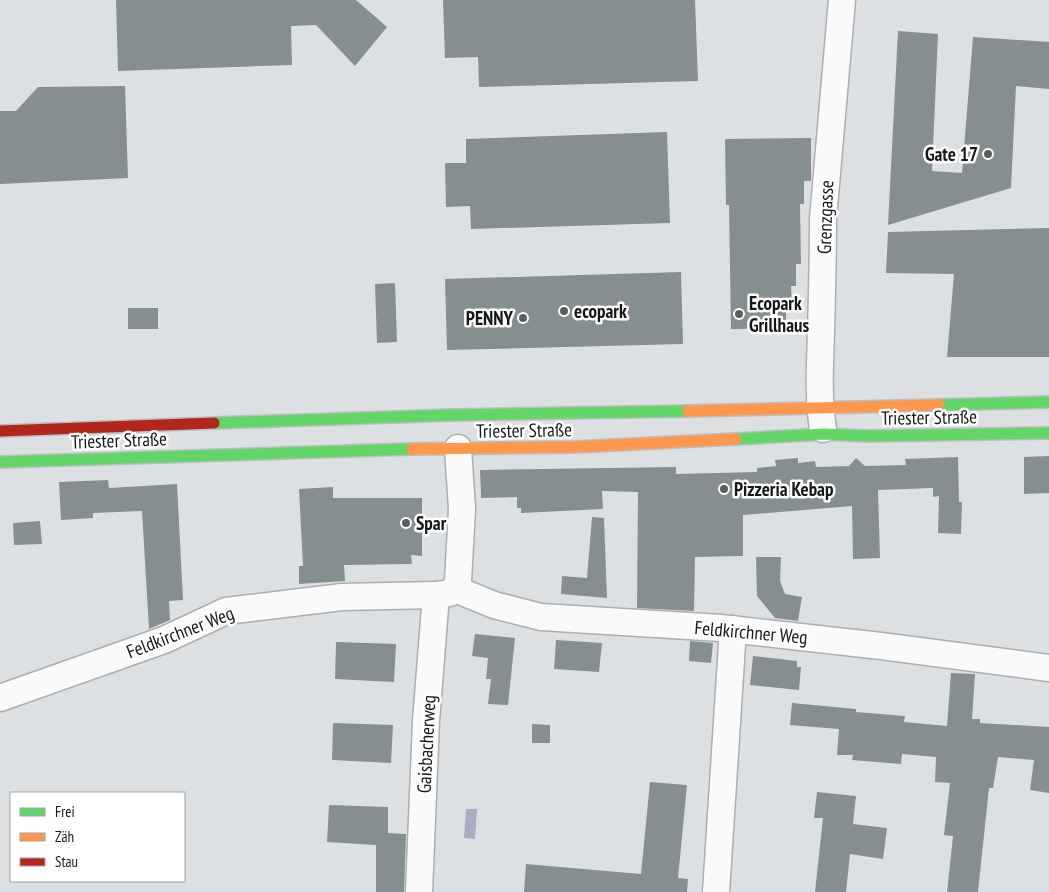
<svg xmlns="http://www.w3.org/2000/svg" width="1049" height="892" font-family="'PT Sans Narrow',sans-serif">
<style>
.water{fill:#a8adc0}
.building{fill:#868f90}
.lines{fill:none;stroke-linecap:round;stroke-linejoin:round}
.street-casing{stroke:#adaeb0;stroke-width:29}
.fast-casing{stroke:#bcbdbe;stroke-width:14}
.slow-casing{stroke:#bcbdbe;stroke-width:14}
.jam-casing{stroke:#bcbdbe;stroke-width:14}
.street{stroke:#fafafb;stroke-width:26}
.fast{stroke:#63d668;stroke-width:11}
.slow{stroke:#ff974d;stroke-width:11}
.jam{stroke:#b3261e;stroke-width:11}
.poi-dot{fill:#5c5d5f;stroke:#fff;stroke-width:2}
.labels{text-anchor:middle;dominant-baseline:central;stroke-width:5;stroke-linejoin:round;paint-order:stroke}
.poi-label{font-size:19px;font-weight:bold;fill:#161718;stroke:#fff;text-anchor:start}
.street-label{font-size:19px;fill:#161718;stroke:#fff}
</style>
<rect width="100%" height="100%" fill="#dde0e2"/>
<path class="water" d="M466 809H477L475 839 464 838Z"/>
<g class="building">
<path d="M116 0H356L387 27 355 66 316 25 291 26 292 65 118 71Z"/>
<path d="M443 0H695L698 81 479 87 478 57 445 58Z"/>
<path d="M898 31 938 34 932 171 962 173 973 37 1049 42V89L1016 86 1011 188 888 225Z"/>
<path d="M125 86 128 178 0 184V111H16L38 87Z"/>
<path d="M667 132 670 223 471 229 470 206 446 207 445 163H466V139Z"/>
<path d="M811 138V181H804V204H800L801 264H796V286H791L792 306H786V328L731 329 729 205H726L725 139Z"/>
<path d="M1049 228V357H947L954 274 886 273 888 232Z"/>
<path d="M681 272 683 344 447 350 445 279Z"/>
<path d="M395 283 397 342 377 343 375 284Z"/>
<rect x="128" y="308" width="30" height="21"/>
<path d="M1049 456V493L1024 494V457Z"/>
<path d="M958 457 959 502H962L961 534 938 533 939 496 933 497V488L878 490 880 558 853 559 852 506 743 515V556L695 557 694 611 637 608 638 492 602 491 603 509 521 513V508H517V497L481 498V494L480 470 676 467V474L757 472V468L776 466 775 460 798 458V463L815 461 816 467 849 466 856 458 865 466 906 465 905 459Z"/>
<path d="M108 480 109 488 177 484 183 600 169 601 170 620 149 629 142 511 93 513V518L61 520 59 482Z"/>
<path d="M333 487V498H422V556L411 555 412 564 344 565 345 581 299 584V566H303L299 489Z"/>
<path d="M592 517 604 518 607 598 561 594 562 576 587 578Z"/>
<path d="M40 521 42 544 14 545 13 523Z"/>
<path d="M756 557H781L780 581 785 594 802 597 798 621 775 618 757 596Z"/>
<path d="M475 634 515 638 508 705 488 704 491 679H486L488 658 472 656Z"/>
<path d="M556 640 602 643 599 672 554 669Z"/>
<path d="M690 641 713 643 711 663 689 661Z"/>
<path d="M336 642 396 644 394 682 335 679Z"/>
<path d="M753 656 797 661V667H801L799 690 750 685Z"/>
<path d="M951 673 975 674 972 719H980V723L1049 727V793L1030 790 1034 760 998 757 993 788H989L978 892H947L953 836 944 835 950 783 935 782 936 757 902 754 901 764 852 760 853 755H837L839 729 790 725 792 703 856 709V712L905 716 904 722 947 726Z"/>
<path d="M333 723 393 725 391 763 332 760Z"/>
<path d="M532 724 550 725V743H532Z"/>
<path d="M650 782 687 785 678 878 688 879 687 892H524L526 864 641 874Z"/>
<path d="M817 792 856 796 853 824 887 828 883 859 850 854 846 892H815L823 818H814Z"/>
<path d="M329 805 388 807V833L406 834 404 892H376V845L327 842Z"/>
</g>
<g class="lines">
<g class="street-casing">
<g id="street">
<path d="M823 429C818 397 820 364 821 332 822 294 823 257 823 219L842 0"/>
<path d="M455 589 458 581 462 509 458 448"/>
<path d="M0 698 164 640 226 611 342 597 436 595 450 593 455 589 494 605 541 617 721 628 881 646 1049 668"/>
<path d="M419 892 426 721 436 595"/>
<path d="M716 892 733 629"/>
</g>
</g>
<g class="fast-casing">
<g id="fast">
<path d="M939 405 1049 402"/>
<path d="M214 423 452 415 688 411"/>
<path d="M736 439 824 434 868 436 1049 433"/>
<path d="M0 462 412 449"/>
</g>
</g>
<g class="slow-casing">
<g id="slow">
<path d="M688 411 939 405"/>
<path d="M412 449 574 447 736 439"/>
</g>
</g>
<g class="jam-casing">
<path id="jam" d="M0 431 214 423"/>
</g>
<use href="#street" class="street"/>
<use href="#fast" class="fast"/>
<use href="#slow" class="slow"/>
<use href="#jam" class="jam"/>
</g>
<g class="poi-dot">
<circle cx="988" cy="154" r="5"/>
<circle cx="564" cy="311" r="5"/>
<circle cx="739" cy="314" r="5"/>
<circle cx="523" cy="318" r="5"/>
<circle cx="724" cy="489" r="5"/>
<circle cx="406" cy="523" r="5"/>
</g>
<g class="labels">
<g class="poi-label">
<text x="978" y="154" text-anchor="end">Gate 17</text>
<text x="749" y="303">Ecopark<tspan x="749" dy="22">Grillhaus</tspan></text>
<text x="574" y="311">ecopark</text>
<text x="513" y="318" text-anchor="end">PENNY</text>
<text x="734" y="489">Pizzeria Kebap</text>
<text x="416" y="523">Spar</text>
</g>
<g class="street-label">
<text transform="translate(825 217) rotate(-88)">Grenzgasse</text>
<text transform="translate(929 417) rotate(-1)">Triester Straße</text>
<text transform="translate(524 430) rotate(-1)">Triester Straße</text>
<text transform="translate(119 440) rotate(-2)">Triester Straße</text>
<text transform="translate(180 632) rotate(-21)">Feldkirchner Weg</text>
<text transform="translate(751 632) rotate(5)">Feldkirchner Weg</text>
<text transform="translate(426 744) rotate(-87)">Gaisbacherweg</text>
</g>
</g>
<rect x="10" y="792" width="175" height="90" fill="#ffffff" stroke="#a2a2a3"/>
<rect x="20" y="808" width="25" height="8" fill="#63d668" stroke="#a2a2a3"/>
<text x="55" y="817" font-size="15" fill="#161718">Frei</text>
<rect x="20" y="833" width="25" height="8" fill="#ff974d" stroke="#a2a2a3"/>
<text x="55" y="842" font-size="15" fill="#161718">Zäh</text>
<rect x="20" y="858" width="25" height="8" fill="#b3261e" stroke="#a2a2a3"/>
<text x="55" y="867" font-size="15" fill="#161718">Stau</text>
</svg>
